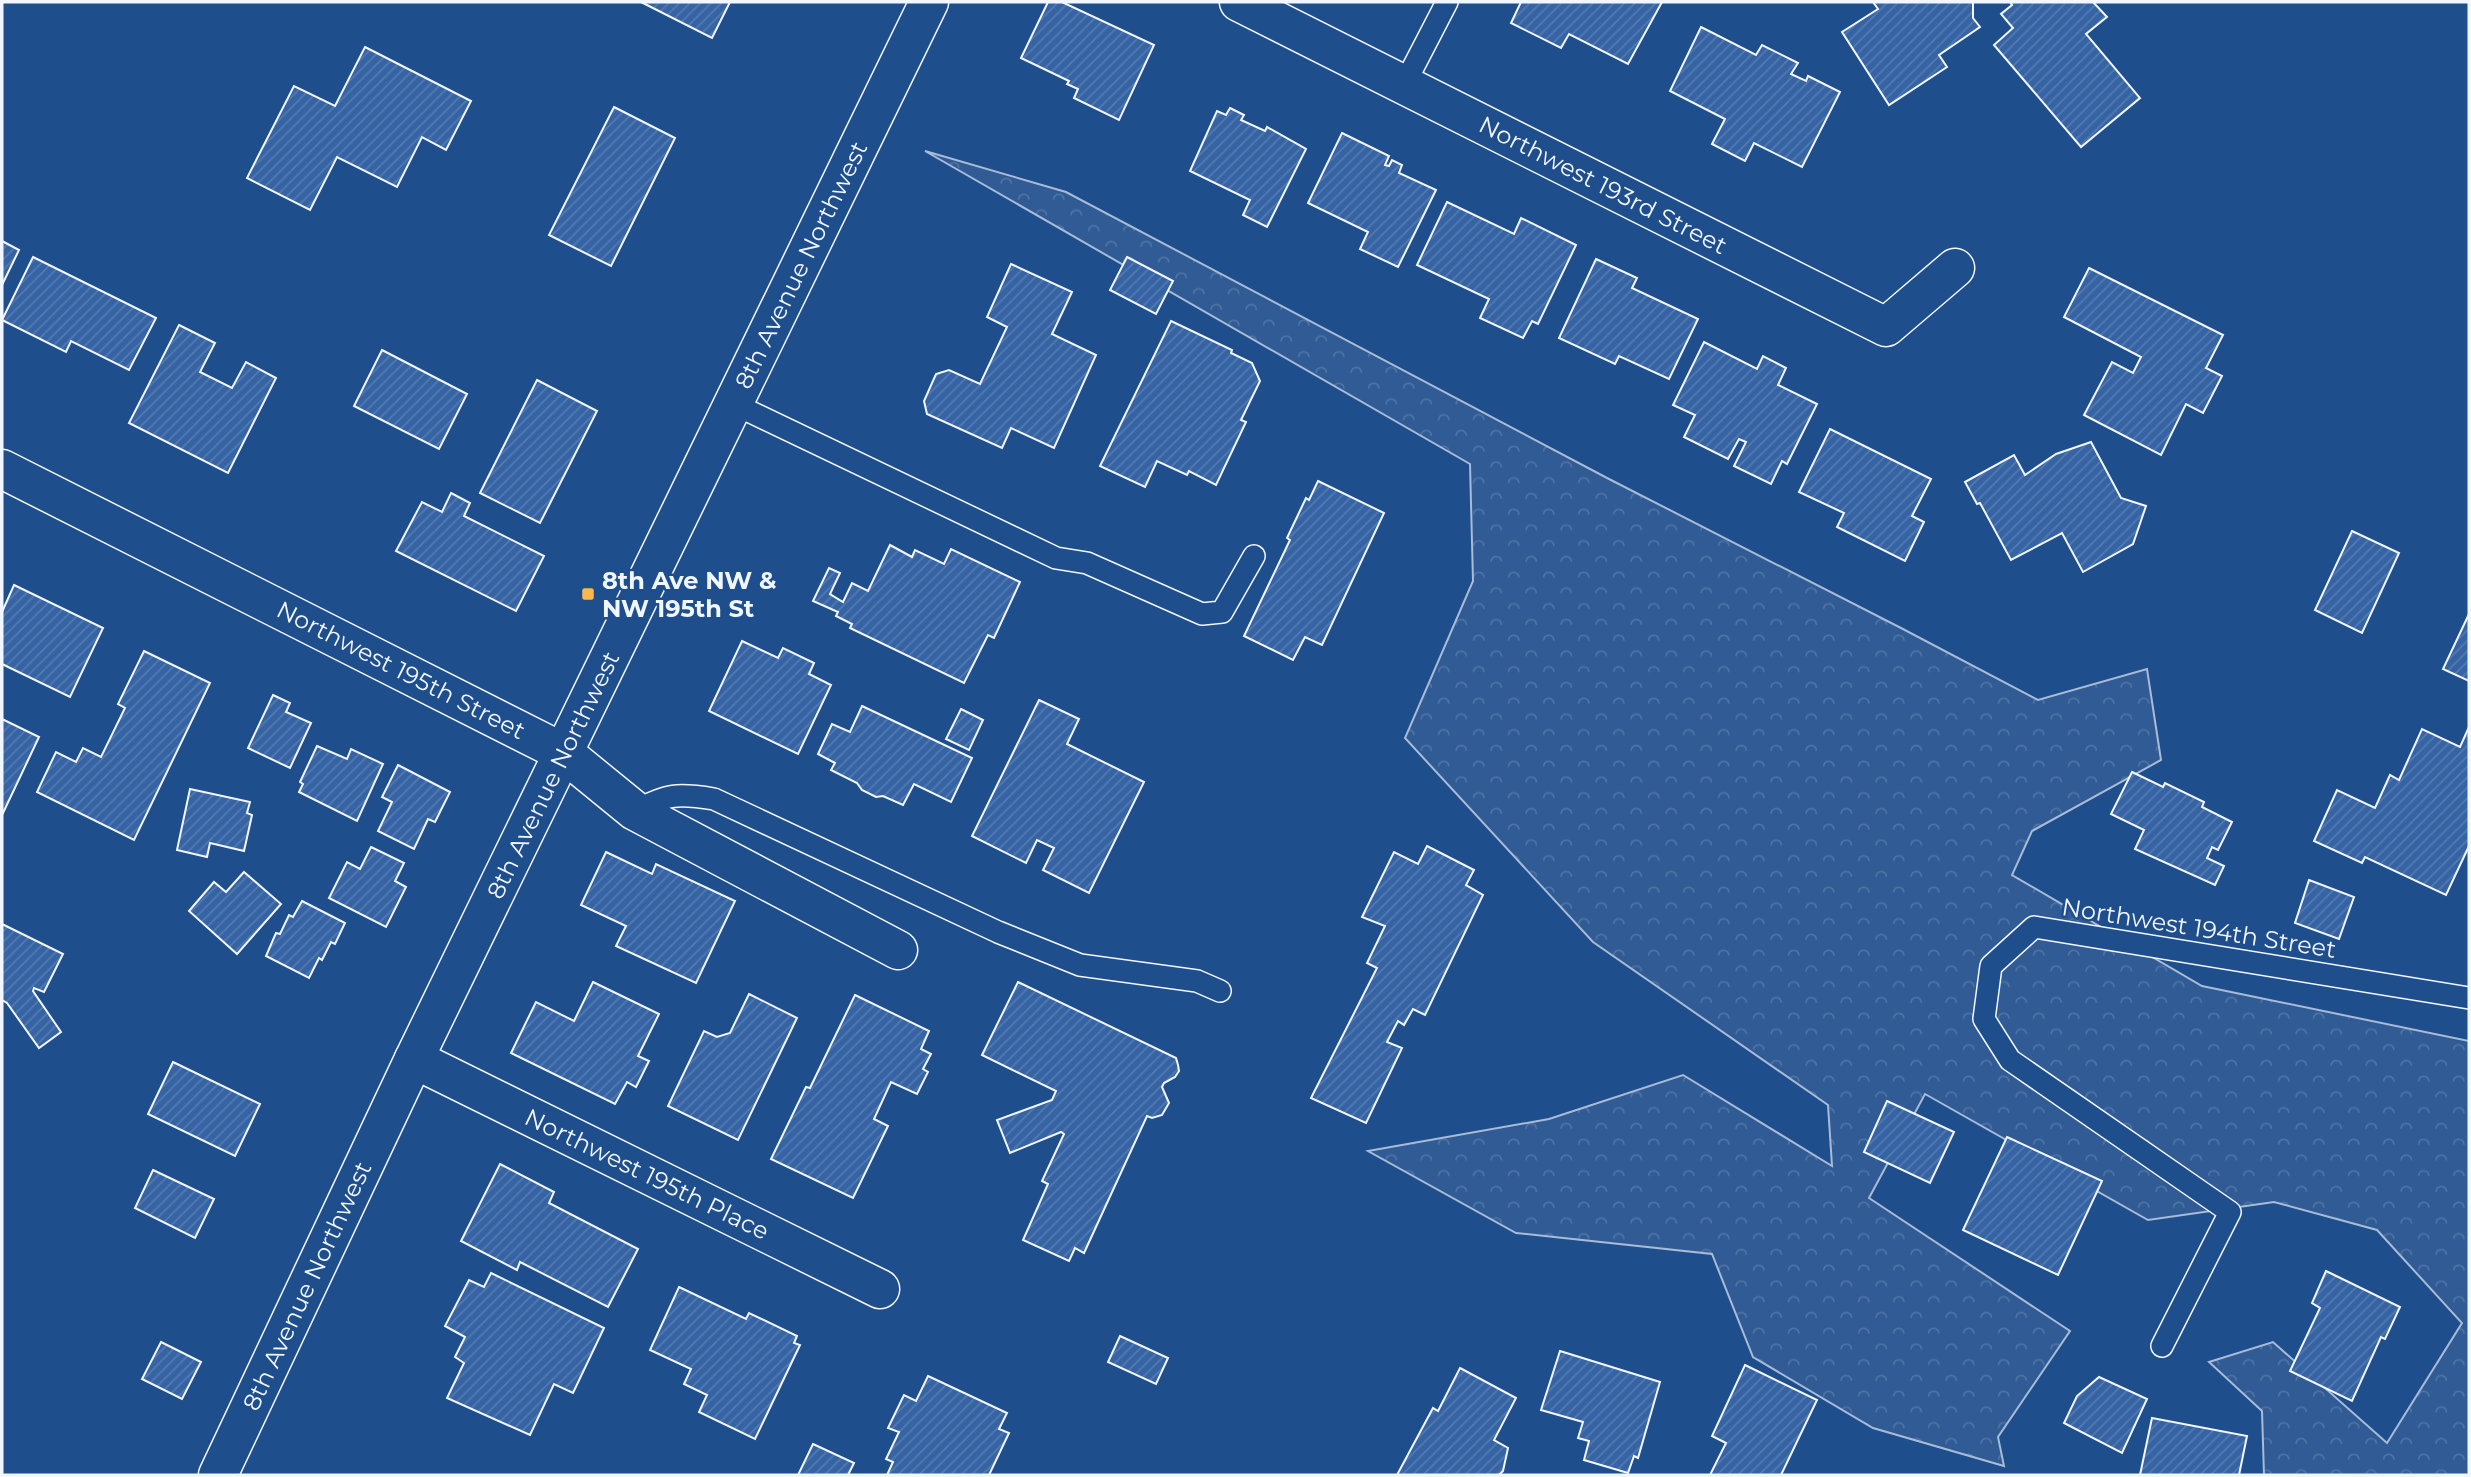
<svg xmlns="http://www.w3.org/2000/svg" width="2471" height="1477" font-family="Montserrat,sans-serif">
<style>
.forest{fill:url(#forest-crowns);stroke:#a8bbd7;stroke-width:2}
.building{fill:url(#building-hatch);stroke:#f2f6ff;stroke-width:2}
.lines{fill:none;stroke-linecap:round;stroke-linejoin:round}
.service-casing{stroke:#f2f6ff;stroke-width:24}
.minor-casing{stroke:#f2f6ff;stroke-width:41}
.tertiary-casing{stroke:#f2f6ff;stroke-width:41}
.secondary-casing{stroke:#f2f6ff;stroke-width:41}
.service{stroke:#1f4e8c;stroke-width:21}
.minor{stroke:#1f4e8c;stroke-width:38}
.tertiary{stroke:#1f4e8c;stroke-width:38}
.secondary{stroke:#1f4e8c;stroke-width:38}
.poi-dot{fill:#ffb74d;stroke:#1f4e8c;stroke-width:2.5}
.labels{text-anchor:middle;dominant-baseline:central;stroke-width:5;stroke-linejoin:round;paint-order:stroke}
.street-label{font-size:24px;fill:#f2f6ff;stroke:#1f4e8c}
.poi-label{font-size:24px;font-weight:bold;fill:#f2f6ff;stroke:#1f4e8c;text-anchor:start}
</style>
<defs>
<pattern id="forest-crowns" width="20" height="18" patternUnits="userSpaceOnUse" patternTransform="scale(1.75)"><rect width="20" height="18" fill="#305b95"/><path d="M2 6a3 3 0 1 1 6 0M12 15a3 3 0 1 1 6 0" fill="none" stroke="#4e73a5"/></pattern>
<pattern id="building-hatch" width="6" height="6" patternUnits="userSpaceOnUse" patternTransform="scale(1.75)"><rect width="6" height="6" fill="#3563a3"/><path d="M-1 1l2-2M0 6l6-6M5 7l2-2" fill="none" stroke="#537ab1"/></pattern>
</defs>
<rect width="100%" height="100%" fill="#1f4e8c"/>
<path class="forest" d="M925 151 1066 192 1609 479 1901 628 2038 700 2147 669 2161 760 2032 831 2012 875 2202 986 2469 1041V1475H2264L2262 1411 2209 1362 2273 1342 2387 1443 2462 1323 2377 1230 2274 1202 2148 1220 1925 1094 1869 1198 2070 1331 1998 1437 2004 1466 1873 1428 1753 1357 1712 1254 1516 1233 1368 1151 1549 1119 1683 1075 1832 1166 1828 1105 1593 942 1405 738 1473 581 1470 464Z"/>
<g class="building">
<path d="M641 2H730L712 38Z"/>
<path d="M1048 2H1062L1154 45 1119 120 1074 98 1078 89 1067 84 1069 81 1021 58Z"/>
<path d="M1521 2H1662L1628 64 1569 34 1561 48 1511 23Z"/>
<path d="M1873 2H1973V18L1980 27 1939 55 1947 67 1889 105 1842 32 1878 9Z"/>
<path d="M2010 2H2093L2107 17 2086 34 2140 98 2081 147 1994 45 2013 28 2001 14 2012 5Z"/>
<path d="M1701 27 1756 55 1762 45 1798 63 1791 74 1806 81 1808 76 1840 92 1802 167 1754 143 1745 161 1712 144 1725 119 1670 91Z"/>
<path d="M365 47 471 101 446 150 422 137 397 187 337 157 310 210 247 178 294 86 335 106Z"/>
<path d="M614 107 675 138 611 266 549 235Z"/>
<path d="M1230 108 1244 115 1241 120 1265 131 1267 127 1306 149 1267 227 1243 215 1250 200 1190 171 1217 111 1226 115Z"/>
<path d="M1342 133 1389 156 1385 165 1389 166 1392 160 1402 165 1399 173 1436 190 1398 267 1360 249 1368 232 1308 203Z"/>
<path d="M1447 202 1514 234 1521 218 1576 245 1538 324 1532 321 1523 338 1480 318 1489 299 1417 265Z"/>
<path d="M2 241 19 250 2 285Z"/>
<path d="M33 257 156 318 129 370 71 341 66 352 2 320Z"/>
<path d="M1127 257 1173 281 1156 314 1110 290Z"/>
<path d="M1596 259 1637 278 1632 288 1698 319 1669 379 1619 356 1615 364 1559 338Z"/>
<path d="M1011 264 1072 292 1052 334 1096 355 1054 448 1011 428 1002 448 927 414 924 401 936 374 949 370 980 384 1007 327 987 317Z"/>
<path d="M2089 268 2223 335 2206 368 2222 376 2203 413 2186 404 2161 455 2084 415 2112 362 2133 373 2141 357 2064 317Z"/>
<path d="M1171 321 1232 350 1231 353 1252 363 1260 381 1241 420 1246 422 1216 485 1189 471 1187 475 1157 461 1145 487 1100 466Z"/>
<path d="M179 325 215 343 200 372 232 388 246 362 276 378 228 473 129 423Z"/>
<path d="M1704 342 1757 369 1763 356 1786 368 1778 385 1817 404 1787 464 1782 461 1771 484 1734 466 1746 442 1739 439 1728 459 1684 437 1695 415 1673 405Z"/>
<path d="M382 350 467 394 439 449 354 406Z"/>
<path d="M537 380 597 411 540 523 480 493Z"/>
<path d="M1830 429 1931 479 1912 516 1924 522 1905 561 1837 527 1844 513 1799 492Z"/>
<path d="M2091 442 2121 498 2146 506 2133 544 2083 572 2062 533 2011 560 1980 503 1977 504 1965 482 2014 455 2025 475 2056 454Z"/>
<path d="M1318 481 1384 513 1322 645 1305 637 1293 660 1244 636 1290 540 1287 538 1306 498 1309 500Z"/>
<path d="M451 493 470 503 464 516 544 556 516 611 396 551 422 502 442 512Z"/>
<path d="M2352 531 2399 553 2362 633 2315 610Z"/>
<path d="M890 545 912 557 915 550 944 564 951 549 1020 582 994 638 988 635 964 683 850 628 852 624 836 616 838 612 813 601 829 568 840 573 830 594 843 602 852 583 868 591Z"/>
<path d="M14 585 103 628 70 697 2 664V612Z"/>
<path d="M2469 614V681L2443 669Z"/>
<path d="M742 641 778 658 783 648 814 663 809 674 831 685 798 754 709 711Z"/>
<path d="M144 651 210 683 134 840 37 792 56 752 76 762 83 748 101 757 125 708 118 704Z"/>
<path d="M273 695 290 703 286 712 311 723 290 768 248 748Z"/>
<path d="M1039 700 1079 719 1067 744 1144 782 1089 893 1043 870 1054 848 1037 840 1026 863 972 836Z"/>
<path d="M862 706 972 758 951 802 914 784 903 805 883 796 876 797 862 790 857 783 831 770 835 763 818 754 832 724 850 732Z"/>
<path d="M961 709 983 720 969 750 946 739Z"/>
<path d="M2 719 39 737 3 813 2 812Z"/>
<path d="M2469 727V846L2446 895 2365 857 2362 863 2314 841 2337 790 2375 808 2390 775 2399 780 2422 729 2460 747Z"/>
<path d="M317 746 347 759 351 749 383 764 357 821 299 792 303 784 300 782Z"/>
<path d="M398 765 450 792 435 822 428 819 414 849 378 831 392 802 382 797Z"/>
<path d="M2132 772 2163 787 2165 783 2204 802 2202 807 2232 822 2218 850 2212 847 2207 858 2224 866 2215 885 2135 849 2144 830 2111 814Z"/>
<path d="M190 789 250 802 247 813 252 815 244 851 210 843 207 857 177 850Z"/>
<path d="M1427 846 1474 870 1466 885 1483 895 1425 1015 1413 1009 1404 1025 1398 1021 1387 1042 1402 1048 1366 1123 1311 1098 1377 968 1367 963 1385 926 1362 917 1394 852 1418 864Z"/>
<path d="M371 847 404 863 395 881 406 887 386 927 329 898 347 862 360 869Z"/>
<path d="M606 852 652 874 656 864 735 901 696 983 616 946 626 926 581 905Z"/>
<path d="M244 872 281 904 237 954 189 911 214 882 226 892Z"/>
<path d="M2309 880 2354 897 2339 939 2295 923Z"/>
<path d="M302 901 345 923 335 944 331 942 322 960 319 958 309 978 266 956 276 933 280 934 289 915 293 917Z"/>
<path d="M2 924 63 954 44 992 34 988 33 991 61 1032 39 1048 7 1003 2 1000Z"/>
<path d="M593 982 659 1014 638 1056 649 1061 636 1087 627 1082 615 1104 511 1053 536 1002 574 1021Z"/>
<path d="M1018 982 1176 1058 1178 1065 1179 1071 1175 1077 1164 1083 1162 1087 1169 1103 1162 1115 1152 1118 1147 1116 1084 1253 1075 1248 1069 1261 1023 1240 1048 1184 1042 1181 1064 1134 1061 1132 1010 1153 997 1120 1052 1100 1056 1091 982 1055Z"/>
<path d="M749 994 797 1018 738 1140 668 1106 704 1031 717 1037 730 1033Z"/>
<path d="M855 995 929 1031 921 1049 931 1054 923 1069 928 1072 917 1094 891 1082 874 1119 888 1126 853 1198 771 1159 806 1087 810 1088Z"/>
<path d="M173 1062 260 1104 235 1156 148 1114Z"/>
<path d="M1887 1101 1954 1132 1930 1183 1864 1152Z"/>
<path d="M2007 1137 2102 1181 2058 1275 1963 1230Z"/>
<path d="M500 1164 554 1192 549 1203 638 1249 608 1307 520 1262 517 1270 461 1241Z"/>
<path d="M153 1170 214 1199 195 1238 135 1208Z"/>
<path d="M2326 1271 2400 1307 2385 1339 2381 1337 2352 1401 2290 1371 2320 1308 2312 1303Z"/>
<path d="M491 1273 604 1328 573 1393 554 1384 530 1435 447 1398 464 1363 455 1357 465 1337 445 1326 469 1280 484 1287Z"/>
<path d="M679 1287 746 1319 749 1313 797 1336 794 1343 800 1345 755 1439 699 1412 707 1395 684 1384 691 1369 650 1350Z"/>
<path d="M1120 1336 1168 1358 1156 1384 1108 1362Z"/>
<path d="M161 1342 201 1362 182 1399 142 1379Z"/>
<path d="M1560 1351 1660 1382 1638 1458 1634 1456 1628 1473 1584 1460 1589 1441 1578 1438 1583 1422 1541 1410Z"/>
<path d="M1745 1365 1817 1400 1781 1475H1710L1726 1443 1712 1436Z"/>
<path d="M1460 1368 1516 1398 1494 1440 1508 1448 1503 1471 1499 1475H1397L1433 1408 1438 1411Z"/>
<path d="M928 1376 1007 1413 999 1429 1009 1433 989 1475H887L893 1462 886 1459 899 1432 888 1428 904 1395 916 1401Z"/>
<path d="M2099 1377 2147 1399 2122 1453 2064 1423 2077 1396Z"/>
<path d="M2152 1418 2247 1436 2239 1475H2140Z"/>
<path d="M813 1444 854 1463 848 1475H798Z"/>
</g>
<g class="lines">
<g class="service-casing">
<g id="service">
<path d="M1404 85 1447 2"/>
<path d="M734 404 1056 558 1087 563 1202 614 1222 612 1254 556"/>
<path d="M635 811C668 794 677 793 714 799L998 932 1080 965 1197 981 1220 991"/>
<path d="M2162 1346 2230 1212 2010 1060 1984 1019 1991 966 2034 927 2469 998"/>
</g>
</g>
<g class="minor-casing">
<g id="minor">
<path d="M1239 2 1886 327 1955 268"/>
<path d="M564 753 635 811 898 950"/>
<path d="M414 1059 880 1289"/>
</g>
</g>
<g class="tertiary-casing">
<path id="tertiary" d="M2 469 564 753"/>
</g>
<g class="secondary-casing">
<path id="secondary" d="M218 1475 414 1059 929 2"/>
</g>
<use href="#service" class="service"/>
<use href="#minor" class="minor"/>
<use href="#tertiary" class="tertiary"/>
<use href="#secondary" class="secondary"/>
</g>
<rect class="poi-dot" x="581" y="587" width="14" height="14" rx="3.5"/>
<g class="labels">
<g class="street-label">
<text transform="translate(1603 185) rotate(27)">Northwest 193rd Street</text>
<text transform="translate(801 265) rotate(-64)">8th Avenue Northwest</text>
<text transform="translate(401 670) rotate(27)">Northwest 195th Street</text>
<text transform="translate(553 775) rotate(-64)">8th Avenue Northwest</text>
<text transform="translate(2199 928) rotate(9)">Northwest 194th Street</text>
<text transform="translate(647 1174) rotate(26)">Northwest 195th Place</text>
<text transform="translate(307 1286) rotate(-65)">8th Avenue Northwest</text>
</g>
<g class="poi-label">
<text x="602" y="580">8th Ave NW &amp;<tspan x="602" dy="28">NW 195th St</tspan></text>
</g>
</g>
<rect width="2471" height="1477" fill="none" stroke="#f2f6ff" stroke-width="7"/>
</svg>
